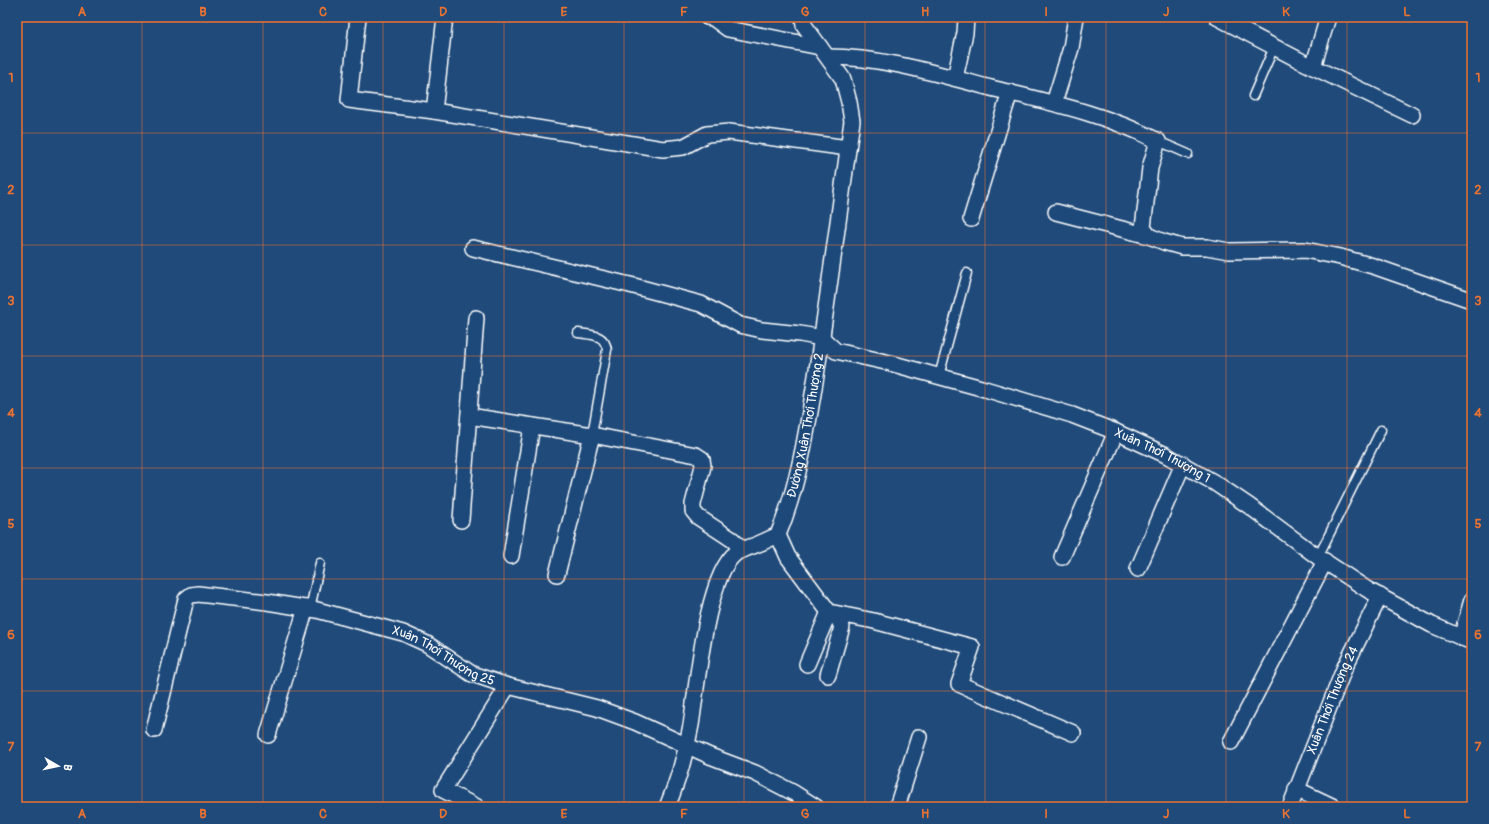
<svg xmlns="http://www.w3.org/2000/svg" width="1489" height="824" font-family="Pangolin,sans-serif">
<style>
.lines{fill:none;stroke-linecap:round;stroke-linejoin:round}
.lane-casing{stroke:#fff;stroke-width:11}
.street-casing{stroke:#fff;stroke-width:18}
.lane{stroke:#1f4a7a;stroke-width:8}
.street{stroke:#1f4a7a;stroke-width:15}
.grid{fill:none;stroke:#eb7230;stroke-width:1;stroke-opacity:0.55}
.labels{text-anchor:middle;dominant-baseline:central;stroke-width:3;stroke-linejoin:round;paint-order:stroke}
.street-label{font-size:13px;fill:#fff;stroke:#1f4a7a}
.neatline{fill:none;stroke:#eb7230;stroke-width:1.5}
.grid-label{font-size:13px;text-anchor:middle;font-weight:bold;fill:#eb7230}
</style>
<rect width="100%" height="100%" fill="#1f4a7a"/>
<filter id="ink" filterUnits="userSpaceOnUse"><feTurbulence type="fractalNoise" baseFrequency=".025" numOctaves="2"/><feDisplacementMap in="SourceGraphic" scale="8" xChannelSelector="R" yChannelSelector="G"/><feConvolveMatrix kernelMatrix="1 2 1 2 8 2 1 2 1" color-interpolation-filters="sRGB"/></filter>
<g filter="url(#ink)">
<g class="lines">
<g class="lane-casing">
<g id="lane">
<path d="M1253 96 1274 47"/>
<path d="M1158 141 1188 154"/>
<path d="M578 333C592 335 605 334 607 350L592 435"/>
<path d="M939 376 967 273"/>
<path d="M1318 557 1381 430"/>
<path d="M310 609 320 563"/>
</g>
</g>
<g class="street-casing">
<g id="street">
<path d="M358 17 349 100 434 111 663 149 683 147 707 134 729 132 848 148"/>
<path d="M707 17 713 18 728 29 820 47"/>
<path d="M1217 17 1301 61 1412 115"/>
<path d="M828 57C884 57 937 74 991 88 1048 102 1106 114 1158 141L1150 168 1143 228 1149 236 1164 242 1182 247H1207L1229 251 1305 250 1340 257 1373 266 1468 299 1472 300"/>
<path d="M1313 67 1328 17"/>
<path d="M955 78 965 33 966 18 965 17"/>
<path d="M1054 103 1071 48 1076 17"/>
<path d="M434 111 445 17"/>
<path d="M1056 212 1149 236"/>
<path d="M971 219 1010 92"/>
<path d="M473 248 630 285 701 304 740 325 762 330 800 334 822 338"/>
<path id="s1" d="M822 338 836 351 890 363 985 389 1072 415 1116 432 1166 455 1215 483 1249 506 1318 557 1368 590 1432 625 1472 642"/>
<path d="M469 416 592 435 696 455 702 459 703 466 693 504V511L698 517 733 540 743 550"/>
<path d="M461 520 476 318"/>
<path d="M778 535 788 557 829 612 874 621 972 647 959 684 1073 733"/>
<path d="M511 556 532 426"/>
<path d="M1062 557 1116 432"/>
<path d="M1138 569 1183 464"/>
<path d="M557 574 592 435"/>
<path d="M1461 638 1472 600"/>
<path d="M807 664 829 612"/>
<path d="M828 675 842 627 836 614"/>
<path id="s2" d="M154 730 186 599 191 595 198 594 267 602 317 610 403 633 427 644 472 674 508 686 597 708 635 722 710 756 755 773 794 793 816 807"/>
<path d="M268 735 306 608"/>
<path d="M1231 742 1325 561"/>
<path d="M1296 789 1334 807"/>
<path d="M477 807 443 790 508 686"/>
<path id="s3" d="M667 807C678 781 686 753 691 725 697 688 706 575 736 553 740 550 746 549 750 547 760 544 769 539 778 535 799 484 807 430 816 376 829 291 840 206 852 121L849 102 843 79 804 25 803 17"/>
<path d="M897 807 919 737"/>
<path id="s4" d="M1290 807 1344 669 1380 596"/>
</g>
</g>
<use href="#lane" class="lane"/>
<use href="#street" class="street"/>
</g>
</g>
<path class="grid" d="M142 17V807M263 17V807M383 17V807M504 17V807M624 17V807M744 17V807M865 17V807M985 17V807M1106 17V807M1226 17V807M1347 17V807M17 133H1472M17 245H1472M17 356H1472M17 468H1472M17 579H1472M17 691H1472"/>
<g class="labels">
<g class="street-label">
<text stroke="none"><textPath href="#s3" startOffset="425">Đường Xuân Thới Thượng 2</textPath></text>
<text stroke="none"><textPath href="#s1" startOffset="363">Xuân Thới Thượng 1</textPath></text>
<text stroke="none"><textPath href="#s2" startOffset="404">Xuân Thới Thượng 25</textPath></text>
<text stroke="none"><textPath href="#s4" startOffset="115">Xuân Thới Thượng 24</textPath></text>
</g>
</g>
<rect width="1489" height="824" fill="none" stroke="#1f4a7a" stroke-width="44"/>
<g transform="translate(58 766) rotate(99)" stroke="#1f4a7a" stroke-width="3" paint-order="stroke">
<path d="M0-3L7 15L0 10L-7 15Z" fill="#ffffff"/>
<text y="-6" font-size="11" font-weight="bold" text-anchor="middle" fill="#ffffff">B</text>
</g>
<rect x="22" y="22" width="1445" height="780" class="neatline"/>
<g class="grid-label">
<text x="82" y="16">A</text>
<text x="203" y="16">B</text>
<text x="323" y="16">C</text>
<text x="443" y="16">D</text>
<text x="564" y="16">E</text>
<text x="684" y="16">F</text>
<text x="805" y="16">G</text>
<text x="925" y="16">H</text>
<text x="1046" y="16">I</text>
<text x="1166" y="16">J</text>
<text x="1286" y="16">K</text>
<text x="1407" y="16">L</text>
<text x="11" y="82">1</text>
<text x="1478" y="82">1</text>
<text x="11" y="194">2</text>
<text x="1478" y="194">2</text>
<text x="11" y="305">3</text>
<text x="1478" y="305">3</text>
<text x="11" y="417">4</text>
<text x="1478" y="417">4</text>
<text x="11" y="528">5</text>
<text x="1478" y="528">5</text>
<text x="11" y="639">6</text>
<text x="1478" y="639">6</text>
<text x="11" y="751">7</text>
<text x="1478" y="751">7</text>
<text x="82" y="818">A</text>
<text x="203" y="818">B</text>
<text x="323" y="818">C</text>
<text x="443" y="818">D</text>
<text x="564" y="818">E</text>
<text x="684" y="818">F</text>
<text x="805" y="818">G</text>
<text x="925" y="818">H</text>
<text x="1046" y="818">I</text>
<text x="1166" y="818">J</text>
<text x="1286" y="818">K</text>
<text x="1407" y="818">L</text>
</g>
</svg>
